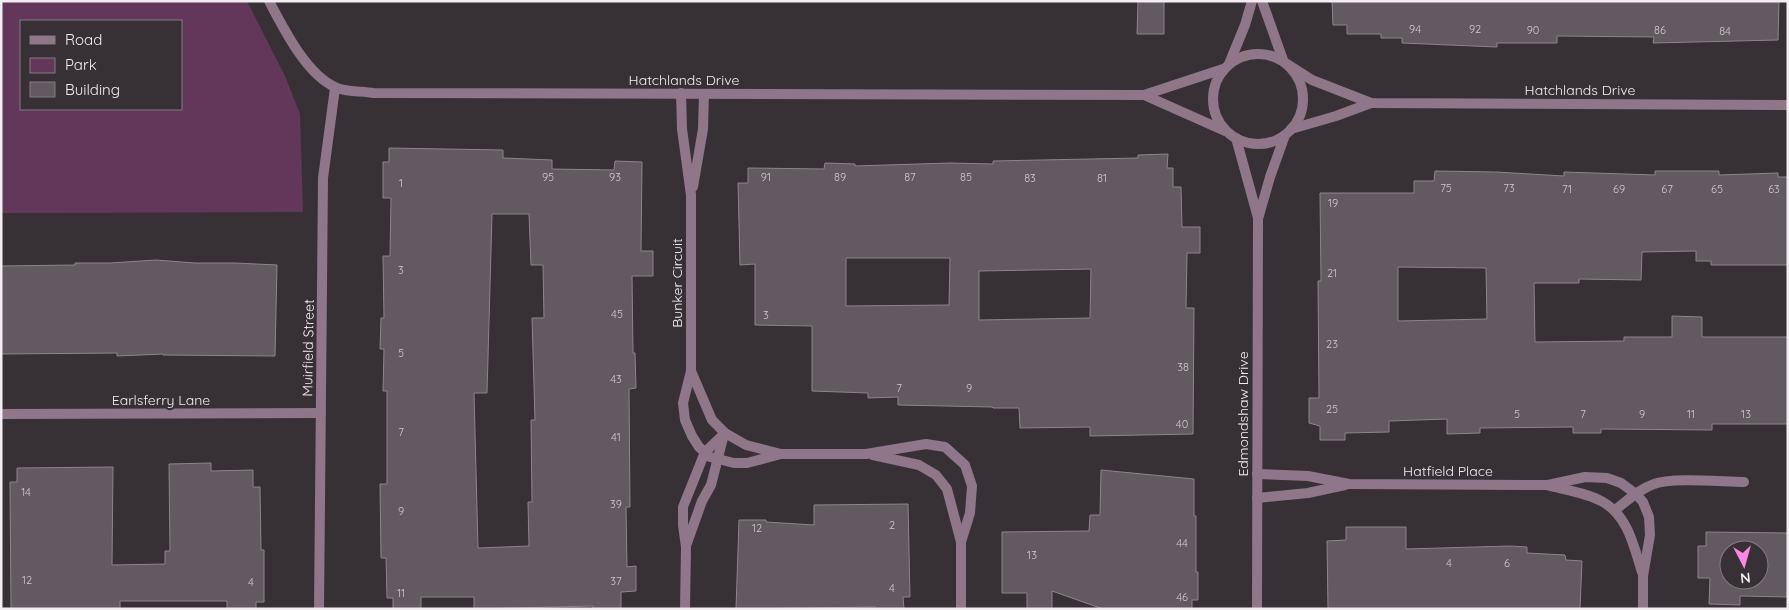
<svg xmlns="http://www.w3.org/2000/svg" width="1789" height="610" font-family="Quicksand,sans-serif">
<style>
.green{fill:#623759;fill-rule:evenodd}
.building{fill:#625a60;stroke:#8c858a;fill-rule:evenodd}
.lines{fill:none;stroke-linecap:round;stroke-linejoin:round}
.lane{stroke:#8f7689;stroke-width:10}
.street{stroke:#8f7689;stroke-width:10}
.labels{text-anchor:middle;dominant-baseline:central;stroke-width:4.5;stroke-linejoin:round;paint-order:stroke}
.number-label{font-size:11px;fill:#cec8cc}
.street-label{font-size:14px;fill:#f2edf0;stroke:#373135}
</style>
<rect width="100%" height="100%" fill="#373135"/>
<path class="green" d="M1 1H247L285 76 300 114 303 212 1 213ZM21 21H181V109H21Z"/>
<g class="building">
<path d="M1138 1H1164V34H1137Z"/>
<path d="M1332 1H1779L1778 40 1653 43 1654 37 1557 36V43H1497V47L1402 43V38H1381V34H1347V25H1333Z"/>
<path d="M389 148 503 150V158L552 160V169L614 170 615 161 642 162 641 251H653V276H632L633 353H635L636 388 629 389 630 507H626L627 567 636 566V591L621 592V609H593V606L474 609V597H421V609H393V598H387L386 558H381L380 484H387V391H383L384 349H380L381 318H384L383 256H390L391 198H383V162H389ZM492 214H529L531 265H543L544 318H532L535 420H531L532 502H528L529 546 478 548 474 393H487Z"/>
<path d="M1168 154 1167 168H1173V187H1181L1182 227H1200V253H1187L1186 308H1194L1193 434 1090 436V427L1020 428 1019 408H993L992 407 898 405V397L868 398V393L812 391V326L755 325V264L740 265 738 183H748V168L824 169 825 163 855 164V166L950 163 993 164V161L1138 158V155ZM846 258H950L949 305 846 306ZM1091 269 1090 318 979 320V271Z"/>
<path d="M1435 171 1496 172 1564 176V172L1655 175V171H1719V175L1778 173V177H1788V265H1711V261H1696V251L1642 252 1641 280 1579 279V283H1534L1535 342 1624 341V337H1672V316L1702 317V337H1788V424H1712V430L1601 429V433H1573V427L1480 428V433L1447 434V419L1389 421V432L1345 433V440H1320V426L1309 423V398H1319L1318 281H1321L1320 193H1414V181H1434ZM1398 267 1486 268 1487 319 1398 321Z"/>
<path d="M156 260 195 263H235L277 265 275 356 163 355V354L117 356V353L1 354V266L75 265V263H110Z"/>
<path d="M211 463V471L253 470V487H260L261 550H264V602H256V609H227V601H120V609H11L10 482H17V468L113 467 112 565 165 564V551H170L169 464Z"/>
<path d="M1101 470 1194 479V516H1196V572H1198V600H1192V609H1103L1052 591V609H1027V593H1002V532L1089 531 1090 515H1100Z"/>
<path d="M908 504 910 597H903L904 609H875V607L736 609 739 520H766V522L814 525V505Z"/>
<path d="M1346 527H1406V549L1510 546 1527 547V553L1565 555 1566 560 1582 561 1580 609H1328L1327 541 1346 540Z"/>
<path d="M1706 532 1788 533V597L1740 596V605L1709 604 1710 578H1698V546H1706ZM1729 550H1759V580H1729Z"/>
</g>
<g class="lines">
<g class="lane">
<path d="M1 414 321 413"/>
<path d="M1615 510C1627 501 1639 489 1654 484 1672 477 1723 482 1744 482"/>
</g>
<g class="street">
<path d="M269 1C284 29 306 74 335 87 343 92 363 91 373 93L1144 95 1223 69"/>
<path d="M1262 1 1283 60"/>
<circle cx="1258" cy="99" r="45"/>
<path d="M1229 64 1245 25 1252 1"/>
<path d="M1287 64 1312 80 1371 103 1788 105"/>
<path d="M681 93 682 129 691 195V371L683 403 685 420 692 436 699 447 710 457 734 463H747L781 454"/>
<path d="M1144 95 1225 131"/>
<path d="M1291 129 1336 116 1371 103"/>
<path d="M1236 138 1258 218"/>
<path d="M693 187 703 129 704 94"/>
<path d="M691 371 712 420 725 433 746 445 781 454H866L926 444 945 447 965 465 972 486 970 513 961 542"/>
<path d="M873 455 919 465 936 475 947 489 961 542V609"/>
<path d="M1257 474 1308 476 1349 484 1548 485 1585 477 1607 478 1621 483 1636 494 1643 502 1649 517 1650 535 1643 576V609"/>
<path d="M1550 486C1567 490 1587 493 1603 502 1628 516 1634 547 1642 572"/>
<path d="M1257 498 1308 493 1345 485"/>
<path d="M687 543 702 501 711 485 724 434"/>
<path d="M319 609 323 178 335 88"/>
<path d="M685 609 686 547 683 525V507L705 452 725 433"/>
<path d="M1257 609 1258 219 1270 177 1285 135"/>
</g>
</g>
<g class="labels">
<g class="number-label">
<text x="1415" y="29">94</text>
<text x="1475" y="29">92</text>
<text x="1533" y="30">90</text>
<text x="1660" y="30">86</text>
<text x="1725" y="31">84</text>
<text x="548" y="177">95</text>
<text x="615" y="177">93</text>
<text x="766" y="177">91</text>
<text x="840" y="177">89</text>
<text x="910" y="177">87</text>
<text x="966" y="177">85</text>
<text x="1030" y="178">83</text>
<text x="1102" y="178">81</text>
<text x="401" y="183">1</text>
<text x="1446" y="188">75</text>
<text x="1509" y="188">73</text>
<text x="1567" y="189">71</text>
<text x="1619" y="189">69</text>
<text x="1667" y="189">67</text>
<text x="1717" y="189">65</text>
<text x="1774" y="189">63</text>
<text x="1333" y="203">19</text>
<text x="401" y="270">3</text>
<text x="1332" y="273">21</text>
<text x="617" y="314">45</text>
<text x="766" y="315">3</text>
<text x="1332" y="344">23</text>
<text x="401" y="353">5</text>
<text x="1183" y="367">38</text>
<text x="616" y="379">43</text>
<text x="899" y="388">7</text>
<text x="969" y="388">9</text>
<text x="1332" y="409">25</text>
<text x="1517" y="414">5</text>
<text x="1583" y="414">7</text>
<text x="1642" y="414">9</text>
<text x="1691" y="414">11</text>
<text x="1746" y="414">13</text>
<text x="1182" y="424">40</text>
<text x="401" y="432">7</text>
<text x="616" y="437">41</text>
<text x="26" y="492">14</text>
<text x="616" y="504">39</text>
<text x="401" y="511">9</text>
<text x="892" y="525">2</text>
<text x="757" y="528">12</text>
<text x="1182" y="543">44</text>
<text x="1032" y="555">13</text>
<text x="1449" y="563">4</text>
<text x="1507" y="563">6</text>
<text x="27" y="580">12</text>
<text x="616" y="581">37</text>
<text x="251" y="582">4</text>
<text x="892" y="588">4</text>
<text x="401" y="593">11</text>
<text x="1182" y="597">46</text>
</g>
<g class="street-label">
<text x="684" y="80">Hatchlands Drive</text>
<text x="1580" y="90">Hatchlands Drive</text>
<text transform="translate(677 283) rotate(-90)">Bunker Circuit</text>
<text transform="translate(308 348) rotate(-89)">Muirfield Street</text>
<text x="161" y="400">Earlsferry Lane</text>
<text transform="translate(1243 414) rotate(-90)">Edmondshaw Drive</text>
<text x="1448" y="471">Hatfield Place</text>
</g>
</g>
<rect width="1789" height="610" fill="none" stroke="#f2edf0" stroke-width="5"/>
<rect x="20" y="20" width="162" height="90" fill="#373135" stroke="#827c80"/>
<rect x="30" y="36" width="25" height="8" fill="#8f7689" stroke="#827c80"/>
<text x="65" y="45" font-size="15" fill="#f2edf0">Road</text>
<rect x="30" y="58" width="25" height="15" fill="#623759" stroke="#827c80"/>
<text x="65" y="70" font-size="15" fill="#f2edf0">Park</text>
<rect x="30" y="82" width="25" height="15" fill="#625a60" stroke="#827c80"/>
<text x="65" y="95" font-size="15" fill="#f2edf0">Building</text>
<g transform="translate(1744 565) rotate(174)"><circle r="24" fill="#373135" stroke="#827c80"/>
<path d="M0-4L9 19L0 12L-9 19Z" fill="#fb86e5"/>
<text y="-8" font-size="14" font-weight="bold" text-anchor="middle" fill="#f2edf0">N</text>
</g>
</svg>
